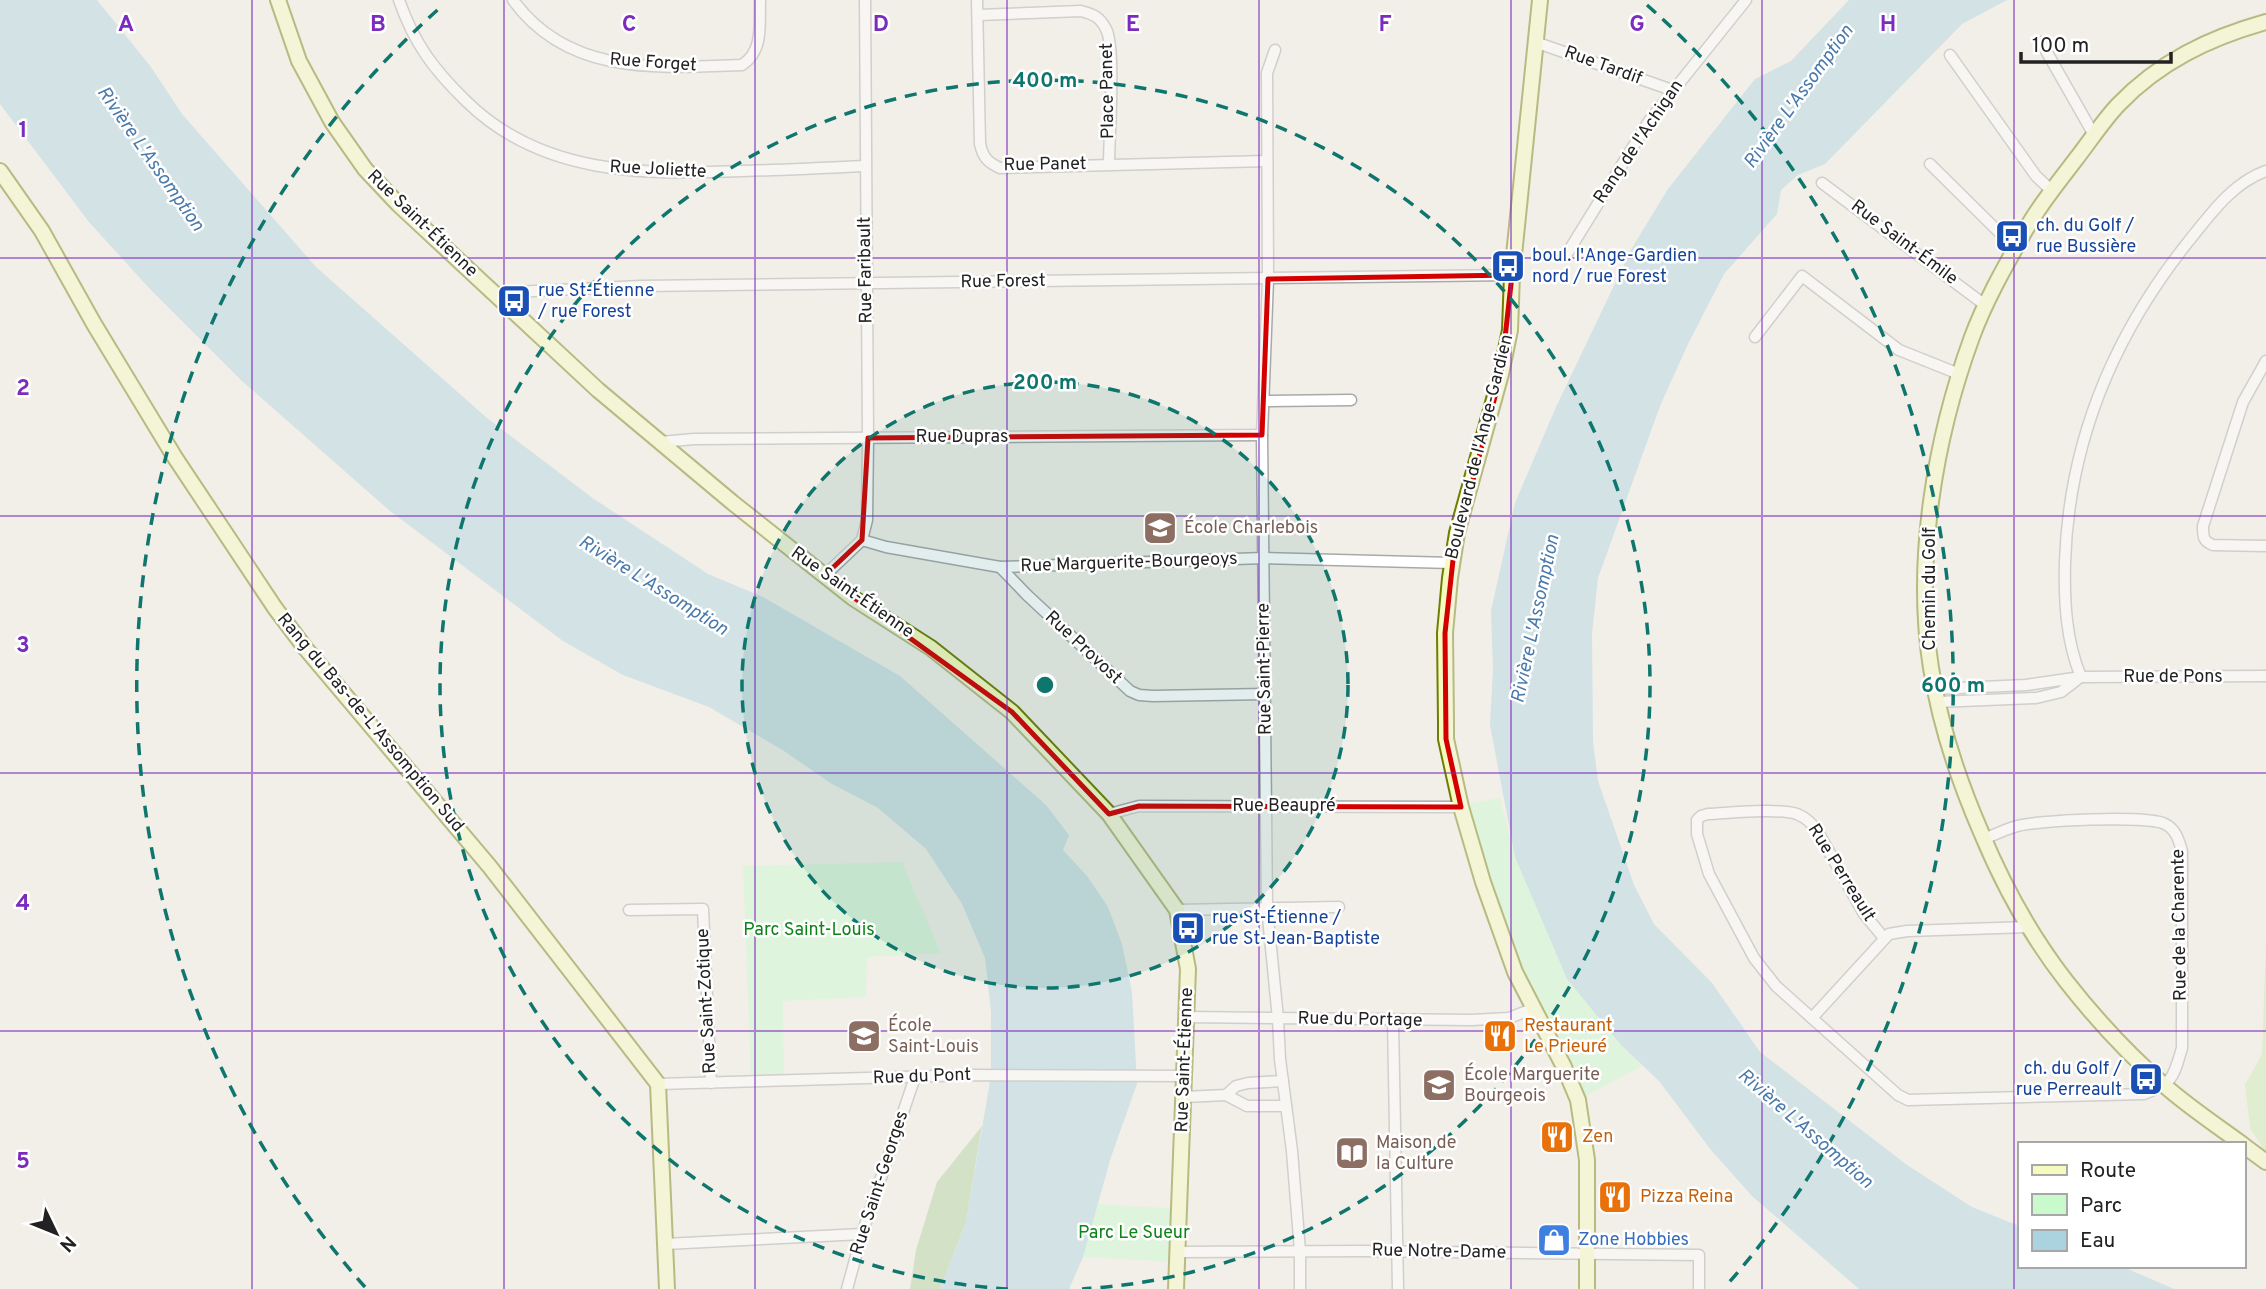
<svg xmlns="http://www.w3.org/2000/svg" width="2266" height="1289" font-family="Overpass,sans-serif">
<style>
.grass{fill:#cdebb0}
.forest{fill:#add19e}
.park{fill:#c8facc}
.water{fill:#aad3df}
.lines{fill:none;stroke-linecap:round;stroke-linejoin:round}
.street-casing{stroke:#a9a9a9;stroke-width:13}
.secondary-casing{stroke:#707d05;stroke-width:18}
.street{stroke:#fff;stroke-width:10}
.secondary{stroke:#f7fabf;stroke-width:14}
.marked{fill:none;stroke:#d40000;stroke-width:5;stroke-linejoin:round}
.grid{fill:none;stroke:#7b2cbf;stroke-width:2;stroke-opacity:0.55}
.ring{fill:none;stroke:#0f766e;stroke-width:3.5;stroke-dasharray:12 9}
.labels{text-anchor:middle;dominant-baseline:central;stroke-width:5;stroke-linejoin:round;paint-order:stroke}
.street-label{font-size:18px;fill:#222;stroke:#fff}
.transit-label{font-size:18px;fill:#164399;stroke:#fff;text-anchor:start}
.education-label{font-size:18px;fill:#785e54;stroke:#fff;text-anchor:start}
.park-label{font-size:18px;fill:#0c8416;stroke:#fff}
.food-label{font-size:18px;fill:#c56008;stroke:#fff;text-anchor:start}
.shop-label{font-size:18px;fill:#366cbe;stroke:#fff;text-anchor:start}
.water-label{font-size:19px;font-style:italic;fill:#4a7aab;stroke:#fff}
.grid-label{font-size:23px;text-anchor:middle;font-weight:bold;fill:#7b2cbf;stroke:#fff;stroke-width:5;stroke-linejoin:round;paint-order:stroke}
.centre{fill:#0f766e;stroke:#fff;stroke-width:3.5}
.ring-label{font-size:21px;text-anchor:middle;font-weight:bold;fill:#0f766e;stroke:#fff;stroke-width:5;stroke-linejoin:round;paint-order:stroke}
</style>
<rect width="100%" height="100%" fill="#f2efe9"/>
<path class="grass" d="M2266 939V1153L2250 1128 2245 1085 2262 1054Z"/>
<path class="forest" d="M982 1126 966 1222 940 1289H910L916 1250 937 1182Z"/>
<g class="park">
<path d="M1500 798 1515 857 1622 1046 1642 1066 1578 1100 1532 1009 1460 805Z"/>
<path d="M902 862 941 953 867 957 866 997 783 1001 784 1080H751L743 866Z"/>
<path d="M1097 1204 1181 1209 1178 1262 1083 1257Z"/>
</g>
<g class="water">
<path d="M0 0H97L151 67 182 114 316 267 487 418 594 499 708 574 763 597 900 676 1046 805 1069 835 1063 850 1087 876 1108 907 1122 944 1132 992 1137 1084 1111 1157 1083 1257 1069 1289H940L966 1222 991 1076V1012L985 958 962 904 926 849 878 808 832 784 784 751 709 707 623 675 563 641 390 511 242 381 149 288 89 222 0 104Z"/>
<path d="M1849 0H2007L1962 24 1825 164 1798 175 1781 190 1777 214 1724 274 1688 344 1660 406 1598 578 1592 633 1593 742 1598 781 1634 885 1654 924 1712 983 1760 1052 1907 1165 1972 1207 2019 1226V1266H2121L2174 1289H1859L1752 1196 1711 1150 1659 1081 1622 1046 1567 979 1515 857 1490 725 1493 670 1491 611 1515 503 1556 407 1632 248 1668 189 1755 79 1791 61Z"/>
</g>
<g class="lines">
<g class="street-casing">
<g id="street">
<path d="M399 0C414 43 433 69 466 101 541 175 643 175 742 171 782 170 823 168 864 166"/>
<path d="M513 0C568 76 658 68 742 65 764 51 759 24 760 0"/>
<path d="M977 0 980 144C983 157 987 162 1000 168L1267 161"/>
<path d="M978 15 1081 11C1093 14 1100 17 1106 29 1116 48 1109 138 1109 164"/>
<path d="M1535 42 1672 90"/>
<path d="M2041 42 2094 135"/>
<path d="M1275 50 1267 73 1268 279 1262 435 1267 907 1278 1019 1280 1059 1292 1151 1300 1251V1289"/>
<path d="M1950 55 2036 176 2052 191"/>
<path d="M1930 164 2015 248"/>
<path d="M1822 183 1985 305"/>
<path d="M1565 257 1649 121 1746 0"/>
<path d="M494 293 641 286 1512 275"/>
<path d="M1755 337 1802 276 1899 350 1959 374"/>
<path d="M2266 361 2243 402 2203 526C2203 537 2203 541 2213 545L2266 546"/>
<path d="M1265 401 1351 400"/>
<path d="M661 442 694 439 1262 435"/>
<path d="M862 540 886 547 1000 567 1264 558 1452 563"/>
<path d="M862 540 867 520 868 438 865 0"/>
<path d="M1000 567 1027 595 1130 691 1139 695 1153 696 1265 694"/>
<path d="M824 576 862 540"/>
<path d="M2081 677C2066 641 2064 601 2065 562 2069 441 2113 336 2188 242 2210 215 2232 183 2266 171"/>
<path d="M1935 689 2026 685 2081 677 2266 676"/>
<path d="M1938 702 2036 698 2061 692 2079 678"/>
<path d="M1109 814 1139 806 1461 807"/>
<path d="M629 910 703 909 711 1083"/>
<path d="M1177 910 1339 907"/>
<path d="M1884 938 1864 914 1818 832C1812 824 1807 818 1797 814 1777 808 1731 813 1708 814L1701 816 1697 820V834L1709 874 1754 958 1776 986 1898 1095 1908 1100 2144 1094C2174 1082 2173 1078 2182 1048V851C2179 841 2176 829 2165 824 2149 815 2033 820 2014 827 2004 830 1994 835 1984 839"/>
<path d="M1186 1017 1472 1020 1509 1018 1532 1009"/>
<path d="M1812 1018 1889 934 1907 931 2029 927"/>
<path d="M1393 1021 1398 1289"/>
<path d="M658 1084 971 1075 1185 1076"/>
<path d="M1226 1095 1247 1106H1286"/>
<path d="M1184 1097 1226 1095 1236 1086 1248 1083 1283 1081"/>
<path d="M665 1244 862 1234"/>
<path d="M1179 1252 1360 1251 1699 1255V1289"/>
<path d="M847 1289 862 1234 915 1077"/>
</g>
</g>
<g class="secondary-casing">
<g id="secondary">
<path d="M278 0 299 61 332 122 365 169 398 204 598 390 733 503 853 598 931 648 1012 712 1109 814 1177 910 1188 969 1176 1289"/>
<path d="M1540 0 1512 275 1510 330 1501 374 1457 533 1450 578 1445 633 1446 722V739L1461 807 1483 882 1515 972 1564 1067 1578 1100 1587 1160V1289"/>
<path d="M0 171 42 231 94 324 174 456 275 608 306 649 490 867 658 1084 667 1289"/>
<path d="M2242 1144C2216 1125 2189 1107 2165 1086 2129 1055 2095 1018 2066 981 2031 936 2003 885 1981 832 1958 779 1940 725 1931 668 1914 560 1935 438 1972 337 1985 302 2003 270 2021 238 2036 210 2056 185 2076 159 2090 141 2103 121 2118 105 2159 62 2209 38 2266 22"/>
<path d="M2243 1145 2266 1162"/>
</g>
</g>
<use href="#street" class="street"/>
<use href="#secondary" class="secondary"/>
</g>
<path d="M0 0H2266V1289H0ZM1512 275 1501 374 1454 551 1445 633 1446 739 1461 807 1139 806 1109 814 1012 712 824 576 862 540 868 438 1262 435 1268 279Z" fill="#f2efe9" fill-opacity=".55" fill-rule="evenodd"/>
<path class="marked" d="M1512 275 1501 374 1454 551 1445 633 1446 739 1461 807 1139 806 1109 814 1012 712 824 576 862 540 868 438 1262 435 1268 279Z"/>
<path class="grid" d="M252 0V1289M504 0V1289M755 0V1289M1007 0V1289M1259 0V1289M1511 0V1289M1762 0V1289M2014 0V1289M0 258H2266M0 516H2266M0 773H2266M0 1031H2266"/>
<circle cx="1045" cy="685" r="303" fill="#0f766e" fill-opacity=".12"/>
<g class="ring">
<circle cx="1045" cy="685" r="303"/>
<path d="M1008 1289A605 605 0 1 1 1082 1289"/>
<path d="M365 1287A908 908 0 0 1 443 5M1647 5A908 908 0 0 1 1725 1287"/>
</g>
<defs>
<g id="bus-square" transform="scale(1.75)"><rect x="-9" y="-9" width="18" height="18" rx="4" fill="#1a4fb4" stroke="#fff"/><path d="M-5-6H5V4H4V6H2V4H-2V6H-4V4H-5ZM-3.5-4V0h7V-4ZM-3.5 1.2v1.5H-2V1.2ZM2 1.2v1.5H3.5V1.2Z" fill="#fff"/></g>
<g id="school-square" transform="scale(1.75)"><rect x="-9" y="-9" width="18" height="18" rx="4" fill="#8d6e63" stroke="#fff"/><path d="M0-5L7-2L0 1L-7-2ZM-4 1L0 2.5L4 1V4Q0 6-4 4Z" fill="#fff"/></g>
<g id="restaurant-square" transform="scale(1.75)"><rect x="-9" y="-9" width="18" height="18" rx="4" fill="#e8710a" stroke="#fff"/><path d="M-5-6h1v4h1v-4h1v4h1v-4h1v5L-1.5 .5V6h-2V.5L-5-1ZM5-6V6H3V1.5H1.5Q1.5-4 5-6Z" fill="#fff"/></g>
<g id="library-square" transform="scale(1.75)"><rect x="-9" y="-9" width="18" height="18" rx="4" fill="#8d6e63" stroke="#fff"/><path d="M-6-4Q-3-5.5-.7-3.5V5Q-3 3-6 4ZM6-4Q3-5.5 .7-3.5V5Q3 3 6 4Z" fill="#fff"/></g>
<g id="shop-square" transform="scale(1.75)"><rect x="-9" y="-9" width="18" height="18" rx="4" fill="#3f7fe0" stroke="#fff"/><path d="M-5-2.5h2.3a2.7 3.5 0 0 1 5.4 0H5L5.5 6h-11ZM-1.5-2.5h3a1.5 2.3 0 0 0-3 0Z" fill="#fff"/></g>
</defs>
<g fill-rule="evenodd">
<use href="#bus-square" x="2012" y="236"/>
<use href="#bus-square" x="1508" y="266"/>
<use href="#bus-square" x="514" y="301"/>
<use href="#school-square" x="1160" y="528"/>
<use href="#bus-square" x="1188" y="928"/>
<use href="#school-square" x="864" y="1036"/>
<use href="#restaurant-square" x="1500" y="1036"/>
<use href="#bus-square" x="2146" y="1079"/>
<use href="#school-square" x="1439" y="1085"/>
<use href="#restaurant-square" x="1557" y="1137"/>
<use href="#library-square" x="1352" y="1153"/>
<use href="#restaurant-square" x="1615" y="1197"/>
<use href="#shop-square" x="1554" y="1240"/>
</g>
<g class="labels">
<g class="street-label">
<text transform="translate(653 63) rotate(4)">Rue Forget</text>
<text transform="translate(1603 66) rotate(20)">Rue Tardif</text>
<text transform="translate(1108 91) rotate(-91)">Place Panet</text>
<text transform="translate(1639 142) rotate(-56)">Rang de l'Achigan</text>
<text transform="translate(1045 165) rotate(-1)">Rue Panet</text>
<text transform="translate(658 170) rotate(3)">Rue Joliette</text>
<text transform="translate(422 224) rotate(44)">Rue Saint-Étienne</text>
<text transform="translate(1904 243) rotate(37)">Rue Saint-Émile</text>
<text transform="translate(866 270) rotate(-91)">Rue Faribault</text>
<text transform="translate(1003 282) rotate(-1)">Rue Forest</text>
<text x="962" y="437">Rue Dupras</text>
<text transform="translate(1480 447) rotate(-76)">Boulevard de l'Ange-Gardien</text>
<text transform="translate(1129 563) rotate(-2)">Rue Marguerite-Bourgeoys</text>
<text transform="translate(1930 589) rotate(-90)">Chemin du Golf</text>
<text transform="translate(852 593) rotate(35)">Rue Saint-Étienne</text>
<text transform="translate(1083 648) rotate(43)">Rue Provost</text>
<text transform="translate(1265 669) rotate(-91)">Rue Saint-Pierre</text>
<text x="2173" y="677">Rue de Pons</text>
<text transform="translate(370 723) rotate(50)">Rang du Bas-de-L'Assomption Sud</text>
<text x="1284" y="806">Rue Beaupré</text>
<text transform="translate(1841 873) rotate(58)">Rue Perreault</text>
<text transform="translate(2180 925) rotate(-91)">Rue de la Charente</text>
<text transform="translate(707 1001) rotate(-93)">Rue Saint-Zotique</text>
<text transform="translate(1360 1020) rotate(1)">Rue du Portage</text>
<text transform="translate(1185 1060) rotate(-88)">Rue Saint-Étienne</text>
<text transform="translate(922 1077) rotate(-2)">Rue du Pont</text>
<text transform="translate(880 1183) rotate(-72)">Rue Saint-Georges</text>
<text transform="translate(1439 1252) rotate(1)">Rue Notre-Dame</text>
</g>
<g class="transit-label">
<text x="2036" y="226">ch. du Golf /<tspan x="2036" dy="21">rue Bussière</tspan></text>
<text x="1532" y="256">boul. l'Ange-Gardien<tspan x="1532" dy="21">nord / rue Forest</tspan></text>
<text x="538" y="291">rue St-Étienne<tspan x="538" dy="21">/ rue Forest</tspan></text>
<text x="1212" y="918">rue St-Étienne /<tspan x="1212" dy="21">rue St-Jean-Baptiste</tspan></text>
<text x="2122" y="1069" text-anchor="end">ch. du Golf /<tspan x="2122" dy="21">rue Perreault</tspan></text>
</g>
<g class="education-label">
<text x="1184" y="528">École Charlebois</text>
<text x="888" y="1026">École<tspan x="888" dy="21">Saint-Louis</tspan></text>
<text x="1464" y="1075">École Marguerite<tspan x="1464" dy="21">Bourgeois</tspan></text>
<text x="1376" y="1143">Maison de<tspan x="1376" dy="21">la Culture</tspan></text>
</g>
<g class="park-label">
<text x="809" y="930">Parc Saint-Louis</text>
<text x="1134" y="1233">Parc Le Sueur</text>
</g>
<g class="food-label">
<text x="1524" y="1026">Restaurant<tspan x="1524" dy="21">Le Prieuré</tspan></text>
<text x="1582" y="1137">Zen</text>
<text x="1640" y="1197">Pizza Reina</text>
</g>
<g class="shop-label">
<text x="1578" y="1240">Zone Hobbies</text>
</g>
<g class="water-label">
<text transform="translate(1799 97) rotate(-54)">Rivière L'Assomption</text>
<text transform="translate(150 159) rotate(55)">Rivière L'Assomption</text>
<text transform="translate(653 586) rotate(32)">Rivière L'Assomption</text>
<text transform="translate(1536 619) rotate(-78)">Rivière L'Assomption</text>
<text transform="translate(1805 1129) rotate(41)">Rivière L'Assomption</text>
</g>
</g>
<g class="grid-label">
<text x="126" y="31">A</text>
<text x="378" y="31">B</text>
<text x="629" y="31">C</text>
<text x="881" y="31">D</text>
<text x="1133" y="31">E</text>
<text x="1385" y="31">F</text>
<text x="1637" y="31">G</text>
<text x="1888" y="31">H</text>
<text x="23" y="137">1</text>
<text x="23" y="395">2</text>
<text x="23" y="652">3</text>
<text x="23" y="910">4</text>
<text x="23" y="1168">5</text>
</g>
<circle cx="1045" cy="685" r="10" class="centre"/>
<g class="ring-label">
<text x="1045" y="87">400 m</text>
<text x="1045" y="389">200 m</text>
<text x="1953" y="692">600 m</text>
</g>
<rect x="2018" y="1142" width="228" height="126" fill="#ffffff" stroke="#a7a7a7" stroke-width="2"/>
<rect x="2032" y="1165" width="35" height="10" fill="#f7fabf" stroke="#a7a7a7" stroke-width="2"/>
<text x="2080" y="1177" font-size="21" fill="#222222">Route</text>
<rect x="2032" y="1194" width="35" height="21" fill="#c8facc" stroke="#a7a7a7" stroke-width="2"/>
<text x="2080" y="1212" font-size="21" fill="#222222">Parc</text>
<rect x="2032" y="1230" width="35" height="21" fill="#aad3df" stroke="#a7a7a7" stroke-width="2"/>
<text x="2080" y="1247" font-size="21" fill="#222222">Eau</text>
<g transform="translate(56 1233) rotate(133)" stroke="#ffffff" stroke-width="5" paint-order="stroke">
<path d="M0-5L12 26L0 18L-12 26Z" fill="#222222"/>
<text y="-10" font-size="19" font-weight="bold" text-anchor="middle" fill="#222222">N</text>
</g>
<path d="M2021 52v10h150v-10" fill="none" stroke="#222222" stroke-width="3.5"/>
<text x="2032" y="52" font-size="21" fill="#222222" stroke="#ffffff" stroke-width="5" paint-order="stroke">100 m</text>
</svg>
